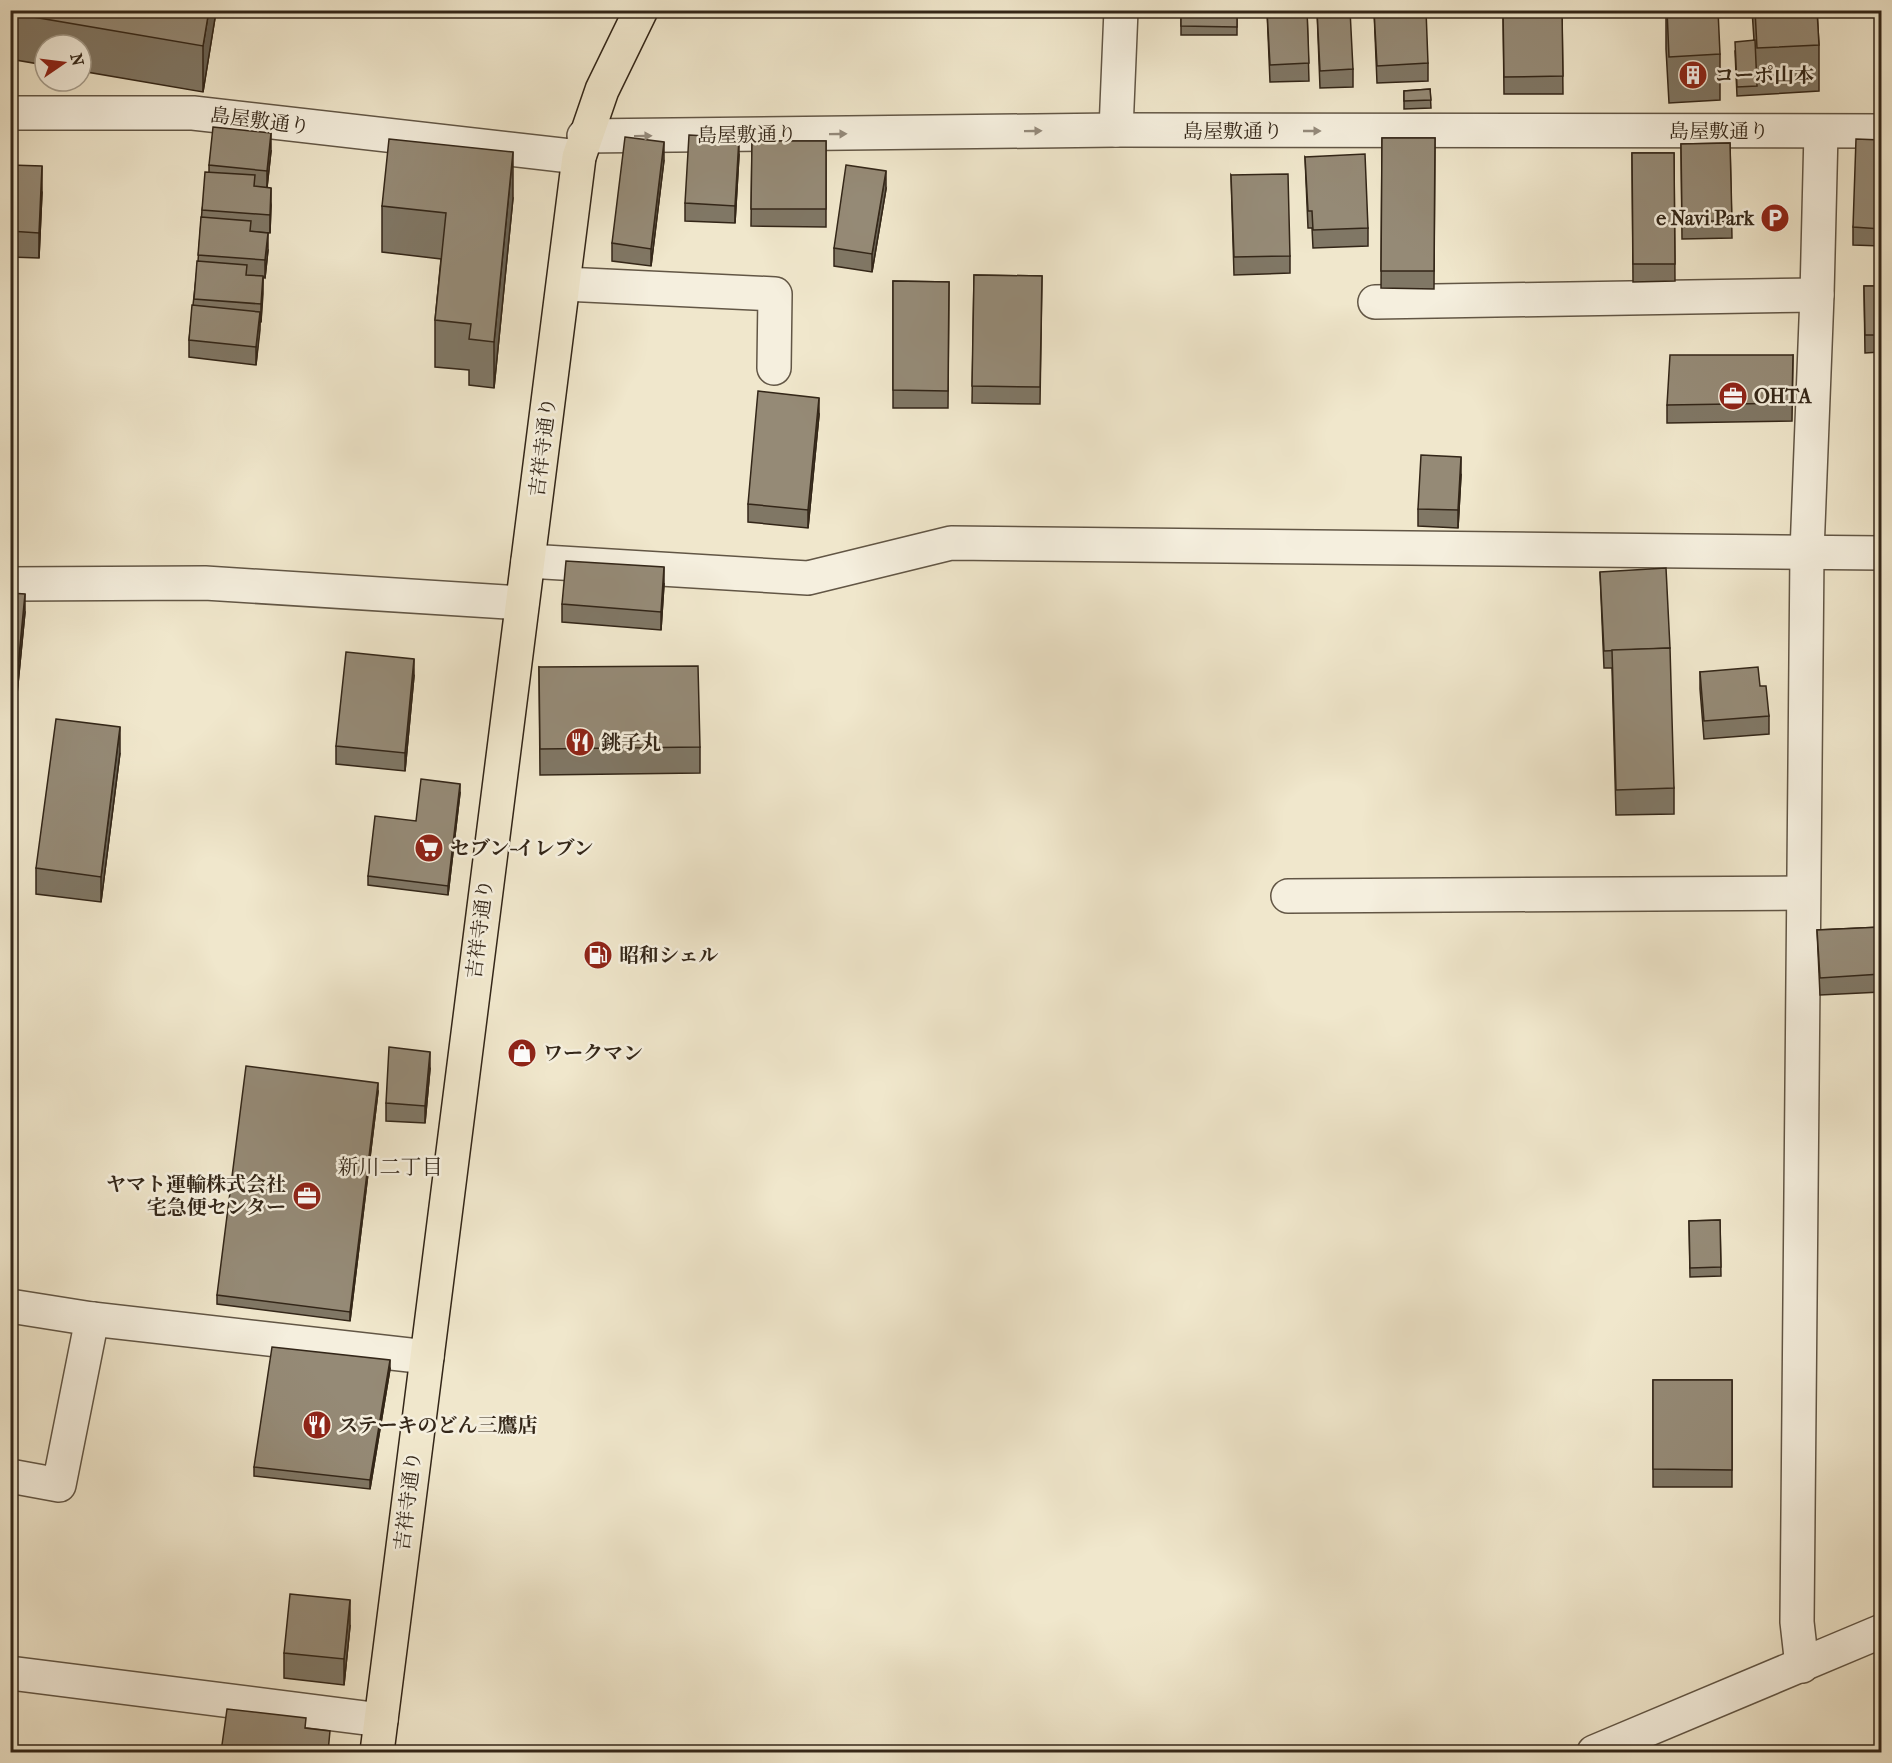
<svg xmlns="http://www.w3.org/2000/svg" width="1892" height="1763" font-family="'IM FELL French Canon','Noto Serif JP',serif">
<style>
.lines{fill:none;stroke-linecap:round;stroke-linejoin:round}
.minor-casing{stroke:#625645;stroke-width:36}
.major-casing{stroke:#332618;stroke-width:36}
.minor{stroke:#f5efde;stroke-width:33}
.major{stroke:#f0e7cc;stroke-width:33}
.wall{fill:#807765;stroke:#332618;stroke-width:1.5}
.shaded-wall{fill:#686153;stroke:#332618;stroke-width:1.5}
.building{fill:#958a76;stroke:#332618;stroke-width:1.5}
.oneway{fill:#948a7b}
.labels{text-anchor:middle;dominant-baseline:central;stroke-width:5;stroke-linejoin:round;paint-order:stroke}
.poi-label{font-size:20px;font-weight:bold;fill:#332618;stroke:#f5efde;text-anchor:start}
.street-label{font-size:20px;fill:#332618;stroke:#f5efde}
.neighbourhood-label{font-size:21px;fill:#332618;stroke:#f5efde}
</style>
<rect width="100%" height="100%" fill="#f0e7cc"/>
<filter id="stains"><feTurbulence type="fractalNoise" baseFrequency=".00333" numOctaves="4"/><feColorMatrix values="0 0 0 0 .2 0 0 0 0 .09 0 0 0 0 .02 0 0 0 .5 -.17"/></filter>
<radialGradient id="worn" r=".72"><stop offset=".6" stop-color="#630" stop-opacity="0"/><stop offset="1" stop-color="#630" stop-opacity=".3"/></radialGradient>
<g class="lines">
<g class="minor-casing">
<g id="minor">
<path d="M10 113H193L579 157"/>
<path d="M1116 130 1121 10"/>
<path d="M584 136 1116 130 1882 131"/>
<path d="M564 284 775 294 774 368"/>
<path d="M1375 302 1817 295"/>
<path d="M528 561 808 578 951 543 1882 553"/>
<path d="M10 584 205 583 522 603"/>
<path d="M1288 896 1803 893"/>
<path d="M10 1306 92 1319 427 1357"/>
<path d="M10 1476 59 1485 92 1319"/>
<path d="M1802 1666 1797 1622 1807 552 1817 295 1821 132"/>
<path d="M10 1673 381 1720"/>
<path d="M1594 1752 1882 1631"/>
</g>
</g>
<g class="major-casing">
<path id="major" d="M377 1752 579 157 602 90 641 10"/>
</g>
<use href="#minor" class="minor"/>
<use href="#major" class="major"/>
</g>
<g class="wall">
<path d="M10 10H215V18L203 92 81 71V45H45V65L10 59Z"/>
<rect x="1181" y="10" width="56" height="25"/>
<path d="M1267 10H1307L1309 81 1270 82Z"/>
<path d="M1317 10 1353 69V87L1320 88Z"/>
<path d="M1374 10 1428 63V81L1377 83Z"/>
<path d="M1503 10H1562L1563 94H1504Z"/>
<path d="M1666 10 1720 54V100L1669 103 1666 49Z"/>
<path d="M1752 10H1817L1819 45V91L1737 96 1735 51 1754 40Z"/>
<path d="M1430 89 1431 108 1404 109V91Z"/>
<path d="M1382 138H1435L1434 289 1381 288Z"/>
<path d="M1881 140V246L1853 245V227Z"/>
<path d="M752 141H826V227L751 226Z"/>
<path d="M1730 143 1732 238 1682 239 1681 144Z"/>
<path d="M271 151 267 187 271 205 270 233 254 232 268 250 265 278 263 277 261 322H260L256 365 189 357V340L198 261 202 210 209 172V165Z"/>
<path d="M1632 153H1674L1675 281 1633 282Z"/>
<path d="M739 155 735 223 685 221V203Z"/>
<path d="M1305 157 1368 228V246L1313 248 1312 228H1308Z"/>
<path d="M664 160 651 266 612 261V243Z"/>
<path d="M10 165 42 192 39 258 10 257Z"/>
<path d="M1231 175 1290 256V273L1234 275Z"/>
<path d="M886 189 872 272 834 266V248Z"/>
<path d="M513 198 494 388 469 385V370L435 367V320L441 259 382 252V206Z"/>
<path d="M974 275 1042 276 1040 404 972 403Z"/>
<path d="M893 281 949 282 948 408H893Z"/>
<path d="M1864 286H1881V352L1865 353Z"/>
<path d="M1793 355 1792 421 1667 423V405Z"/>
<path d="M819 415 808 528 748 522V504Z"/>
<path d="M1461 475 1458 528 1418 526V509Z"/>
<path d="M1600 572 1674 788V814L1616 815 1612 668H1604Z"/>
<path d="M664 584 661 630 562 622V604Z"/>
<path d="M10 593 25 612 14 725H10Z"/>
<path d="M539 667 700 747V773L540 775Z"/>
<path d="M1700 672 1760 686 1769 716V734L1704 739 1700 689Z"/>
<path d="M414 676 405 771 336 764V746Z"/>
<path d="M120 753 101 902 36 894V868Z"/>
<path d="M460 793 448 895 368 885V876L416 821Z"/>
<path d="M1881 927V992L1820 995 1817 930Z"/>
<path d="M430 1069 425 1123 386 1121V1103Z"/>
<path d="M378 1092 350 1321 217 1304V1295Z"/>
<path d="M1720 1220 1721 1276 1690 1277 1689 1221Z"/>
<path d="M390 1369 370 1489 254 1476V1467Z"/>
<rect x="1653" y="1380" width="79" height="107"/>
<path d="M350 1626 344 1685 284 1678V1653Z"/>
</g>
<g class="shaded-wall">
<path d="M209 10H215V18L203 92V46Z"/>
<path d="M271 133V151L267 188V171Z"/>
<path d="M739 138V155L735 223V206Z"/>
<path d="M664 142V160L651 266V249Z"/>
<path d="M513 152V198L494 388V342Z"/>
<path d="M42 166V192L39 258V233Z"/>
<path d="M886 171V189L872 272V254Z"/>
<path d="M271 188V205L270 233V215Z"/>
<path d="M268 233V250L265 278V260Z"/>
<path d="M263 276V294L261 322V304Z"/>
<path d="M260 312V330L256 365V347Z"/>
<path d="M819 398V415L808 528V510Z"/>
<path d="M1461 457V475L1458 528V510Z"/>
<path d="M664 567V584L661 630V612Z"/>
<path d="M25 594V612L14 725V708Z"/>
<path d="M414 659V676L405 771V753Z"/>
<path d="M120 727V753L101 902V877Z"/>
<path d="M460 784V793L448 895V886Z"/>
<path d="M430 1052V1069L425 1123V1106Z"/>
<path d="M378 1083V1092L350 1321V1312Z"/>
<path d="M390 1360V1369L370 1489V1480Z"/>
<path d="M350 1600V1626L344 1685V1659Z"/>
</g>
<g class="building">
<path d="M10 10H209L203 46 10 13Z"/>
<path d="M1181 10H1237V27L1181 26Z"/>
<path d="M1267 10H1307L1309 63 1270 65Z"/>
<path d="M1317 10H1350L1353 69 1320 71Z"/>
<path d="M1374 10H1426L1428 63 1377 66Z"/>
<path d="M1503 10H1562L1563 76 1504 77Z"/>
<path d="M1667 10H1718L1720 54 1669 57Z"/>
<path d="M1755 10H1817L1819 45 1757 48Z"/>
<path d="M1755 40 1757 86 1737 87 1735 42Z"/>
<path d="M1430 89 1431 100 1404 101V91Z"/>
<path d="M213 127 271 133 267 171 209 165Z"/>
<path d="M689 135 739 138 735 206 685 203Z"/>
<path d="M625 137 664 142 651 249 612 243Z"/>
<path d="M1382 138H1435L1434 271H1381Z"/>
<path d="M389 139 513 152 494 342 469 339 471 324 435 320 446 213 382 206Z"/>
<path d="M1856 139 1881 140V229L1853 227Z"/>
<path d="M752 141H826V209H751Z"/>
<path d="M1730 143 1732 221H1682L1681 144Z"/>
<path d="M1632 153H1674L1675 264H1633Z"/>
<path d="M1365 154 1368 228 1313 230 1312 211H1308L1305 157Z"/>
<path d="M10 165 42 166 39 233 10 231Z"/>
<path d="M846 165 886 171 872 254 834 248Z"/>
<path d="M205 172 255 175 254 186 271 188 270 215 202 210Z"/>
<path d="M1288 174 1290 256 1234 257 1231 175Z"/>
<path d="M201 217 251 221 250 231 268 233 265 260 198 255Z"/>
<path d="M197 261 247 265 246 275 263 276 261 304 194 299Z"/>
<path d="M974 275 1042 276 1040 387 972 386Z"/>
<path d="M893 281 949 282 948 391 893 390Z"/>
<path d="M1864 286H1881V335H1865Z"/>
<path d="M192 305 260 312 256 347 189 340Z"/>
<path d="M1670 355H1793L1792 403 1667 405Z"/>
<path d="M758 391 819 398 808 510 748 504Z"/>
<path d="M1421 455 1461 457 1458 510 1418 509Z"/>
<path d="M566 561 664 567 661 612 562 604Z"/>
<path d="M1666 568 1670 648 1604 651 1600 572Z"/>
<path d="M10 593 25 594 14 708 10 707Z"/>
<path d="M1670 648 1674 788 1616 790 1612 650Z"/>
<path d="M346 652 414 659 405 753 336 746Z"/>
<path d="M698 666 700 747 540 749 539 667Z"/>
<path d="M1758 667 1760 686H1766L1769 716 1704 721 1700 672Z"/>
<path d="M56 719 120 727 101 877 36 868Z"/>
<path d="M421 779 460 784 448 886 368 876 375 816 416 821Z"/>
<path d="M1881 927V974L1820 978 1817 930Z"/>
<path d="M389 1047 430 1052 425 1106 386 1103Z"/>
<path d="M246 1066 378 1083 350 1312 217 1295Z"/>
<path d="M1720 1220 1721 1267 1690 1268 1689 1221Z"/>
<path d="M272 1347 390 1360 370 1480 254 1467Z"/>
<path d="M1653 1380H1732V1470L1653 1469Z"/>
<path d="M290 1594 350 1600 344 1659 284 1653Z"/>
<path d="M227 1709 306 1718 305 1728 330 1731 328 1752H221Z"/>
</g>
<defs><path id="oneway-solid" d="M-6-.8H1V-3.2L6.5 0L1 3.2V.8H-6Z" transform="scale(1.5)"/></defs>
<g class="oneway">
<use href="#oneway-solid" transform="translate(1033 131) rotate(-1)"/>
<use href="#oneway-solid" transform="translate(1312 131)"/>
<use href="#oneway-solid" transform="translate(838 134) rotate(-1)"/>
<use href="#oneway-solid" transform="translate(643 136) rotate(-1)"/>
</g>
<defs>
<g id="building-disc" transform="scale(1.5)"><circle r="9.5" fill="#8f2418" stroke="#f5efde"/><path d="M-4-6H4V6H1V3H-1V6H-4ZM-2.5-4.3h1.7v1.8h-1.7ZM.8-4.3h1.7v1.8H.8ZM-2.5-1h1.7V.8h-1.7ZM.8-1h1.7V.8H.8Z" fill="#fff"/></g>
<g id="parking-disc" transform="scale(1.5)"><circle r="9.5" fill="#8f2418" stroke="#f5efde"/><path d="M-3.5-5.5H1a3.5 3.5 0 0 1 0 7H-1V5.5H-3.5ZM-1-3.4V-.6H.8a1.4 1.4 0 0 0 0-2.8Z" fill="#fff"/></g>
<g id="office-disc" transform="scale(1.5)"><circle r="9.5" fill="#8f2418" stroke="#f5efde"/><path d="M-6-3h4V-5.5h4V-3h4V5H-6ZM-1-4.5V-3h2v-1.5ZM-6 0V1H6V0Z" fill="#fff"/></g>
<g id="restaurant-disc" transform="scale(1.5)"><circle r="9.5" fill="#8f2418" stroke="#f5efde"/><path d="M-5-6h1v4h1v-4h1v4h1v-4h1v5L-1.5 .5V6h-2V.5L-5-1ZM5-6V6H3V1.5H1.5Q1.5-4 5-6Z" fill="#fff"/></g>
<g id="supermarket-disc" transform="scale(1.5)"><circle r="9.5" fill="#8f2418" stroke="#f5efde"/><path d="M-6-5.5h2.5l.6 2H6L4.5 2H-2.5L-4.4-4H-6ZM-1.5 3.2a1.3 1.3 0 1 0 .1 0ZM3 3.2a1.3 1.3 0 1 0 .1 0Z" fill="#fff"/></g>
<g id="fuel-disc" transform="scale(1.5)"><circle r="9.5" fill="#8f2418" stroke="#f5efde"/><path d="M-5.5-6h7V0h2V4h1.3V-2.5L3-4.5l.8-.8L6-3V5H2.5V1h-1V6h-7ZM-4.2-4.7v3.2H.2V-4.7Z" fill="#fff"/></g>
<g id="shop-disc" transform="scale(1.5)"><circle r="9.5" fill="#8f2418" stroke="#f5efde"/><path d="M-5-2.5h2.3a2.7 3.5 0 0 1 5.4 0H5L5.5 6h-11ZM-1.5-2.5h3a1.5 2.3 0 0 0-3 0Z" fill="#fff"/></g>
</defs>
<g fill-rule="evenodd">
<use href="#building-disc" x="1693" y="75"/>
<use href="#parking-disc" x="1775" y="218"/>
<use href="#office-disc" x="1733" y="396"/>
<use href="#restaurant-disc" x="580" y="742"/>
<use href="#supermarket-disc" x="429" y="848"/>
<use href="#fuel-disc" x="598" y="955"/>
<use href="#shop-disc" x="522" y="1053"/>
<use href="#office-disc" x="307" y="1196"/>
<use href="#restaurant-disc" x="317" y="1425"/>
</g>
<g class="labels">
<g class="poi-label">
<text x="1714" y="75">コーポ山本</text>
<text x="1754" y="218" text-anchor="end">e Navi Park</text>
<text x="1754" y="396">OHTA</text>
<text x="601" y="742">銚子丸</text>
<text x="450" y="848">セブン-イレブン</text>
<text x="619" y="955">昭和シェル</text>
<text x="543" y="1053">ワークマン</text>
<text x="286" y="1184" text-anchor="end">ヤマト運輸株式会社<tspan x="286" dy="23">宅急便センター</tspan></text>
<text x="338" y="1425">ステーキのどん三鷹店</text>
</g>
<g class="street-label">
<text transform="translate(260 121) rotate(7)">島屋敷通り</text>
<text x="1233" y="131">島屋敷通り</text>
<text x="1719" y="131">島屋敷通り</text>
<text transform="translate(747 135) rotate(-1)">島屋敷通り</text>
<text transform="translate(543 447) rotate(-83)">吉祥寺通り</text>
<text transform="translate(480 929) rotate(-83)">吉祥寺通り</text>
<text transform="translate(408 1501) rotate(-83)">吉祥寺通り</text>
</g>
<g class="neighbourhood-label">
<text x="390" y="1167">新川二丁目</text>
</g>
</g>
<rect width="1892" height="1763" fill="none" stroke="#f0e7cc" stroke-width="36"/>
<rect x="12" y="12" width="1868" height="1739" fill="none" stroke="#332618" stroke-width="3"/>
<rect x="18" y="18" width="1856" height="1727" fill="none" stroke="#332618" stroke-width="1.5"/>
<g transform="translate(63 63) rotate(76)"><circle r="28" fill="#f5efde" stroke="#a79f8f" stroke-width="1.5"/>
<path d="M0-4.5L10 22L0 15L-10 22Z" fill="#8f2418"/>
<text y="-9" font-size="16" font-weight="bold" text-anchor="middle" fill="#332618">N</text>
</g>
<rect width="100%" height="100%" filter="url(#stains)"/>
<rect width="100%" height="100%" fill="url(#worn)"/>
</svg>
